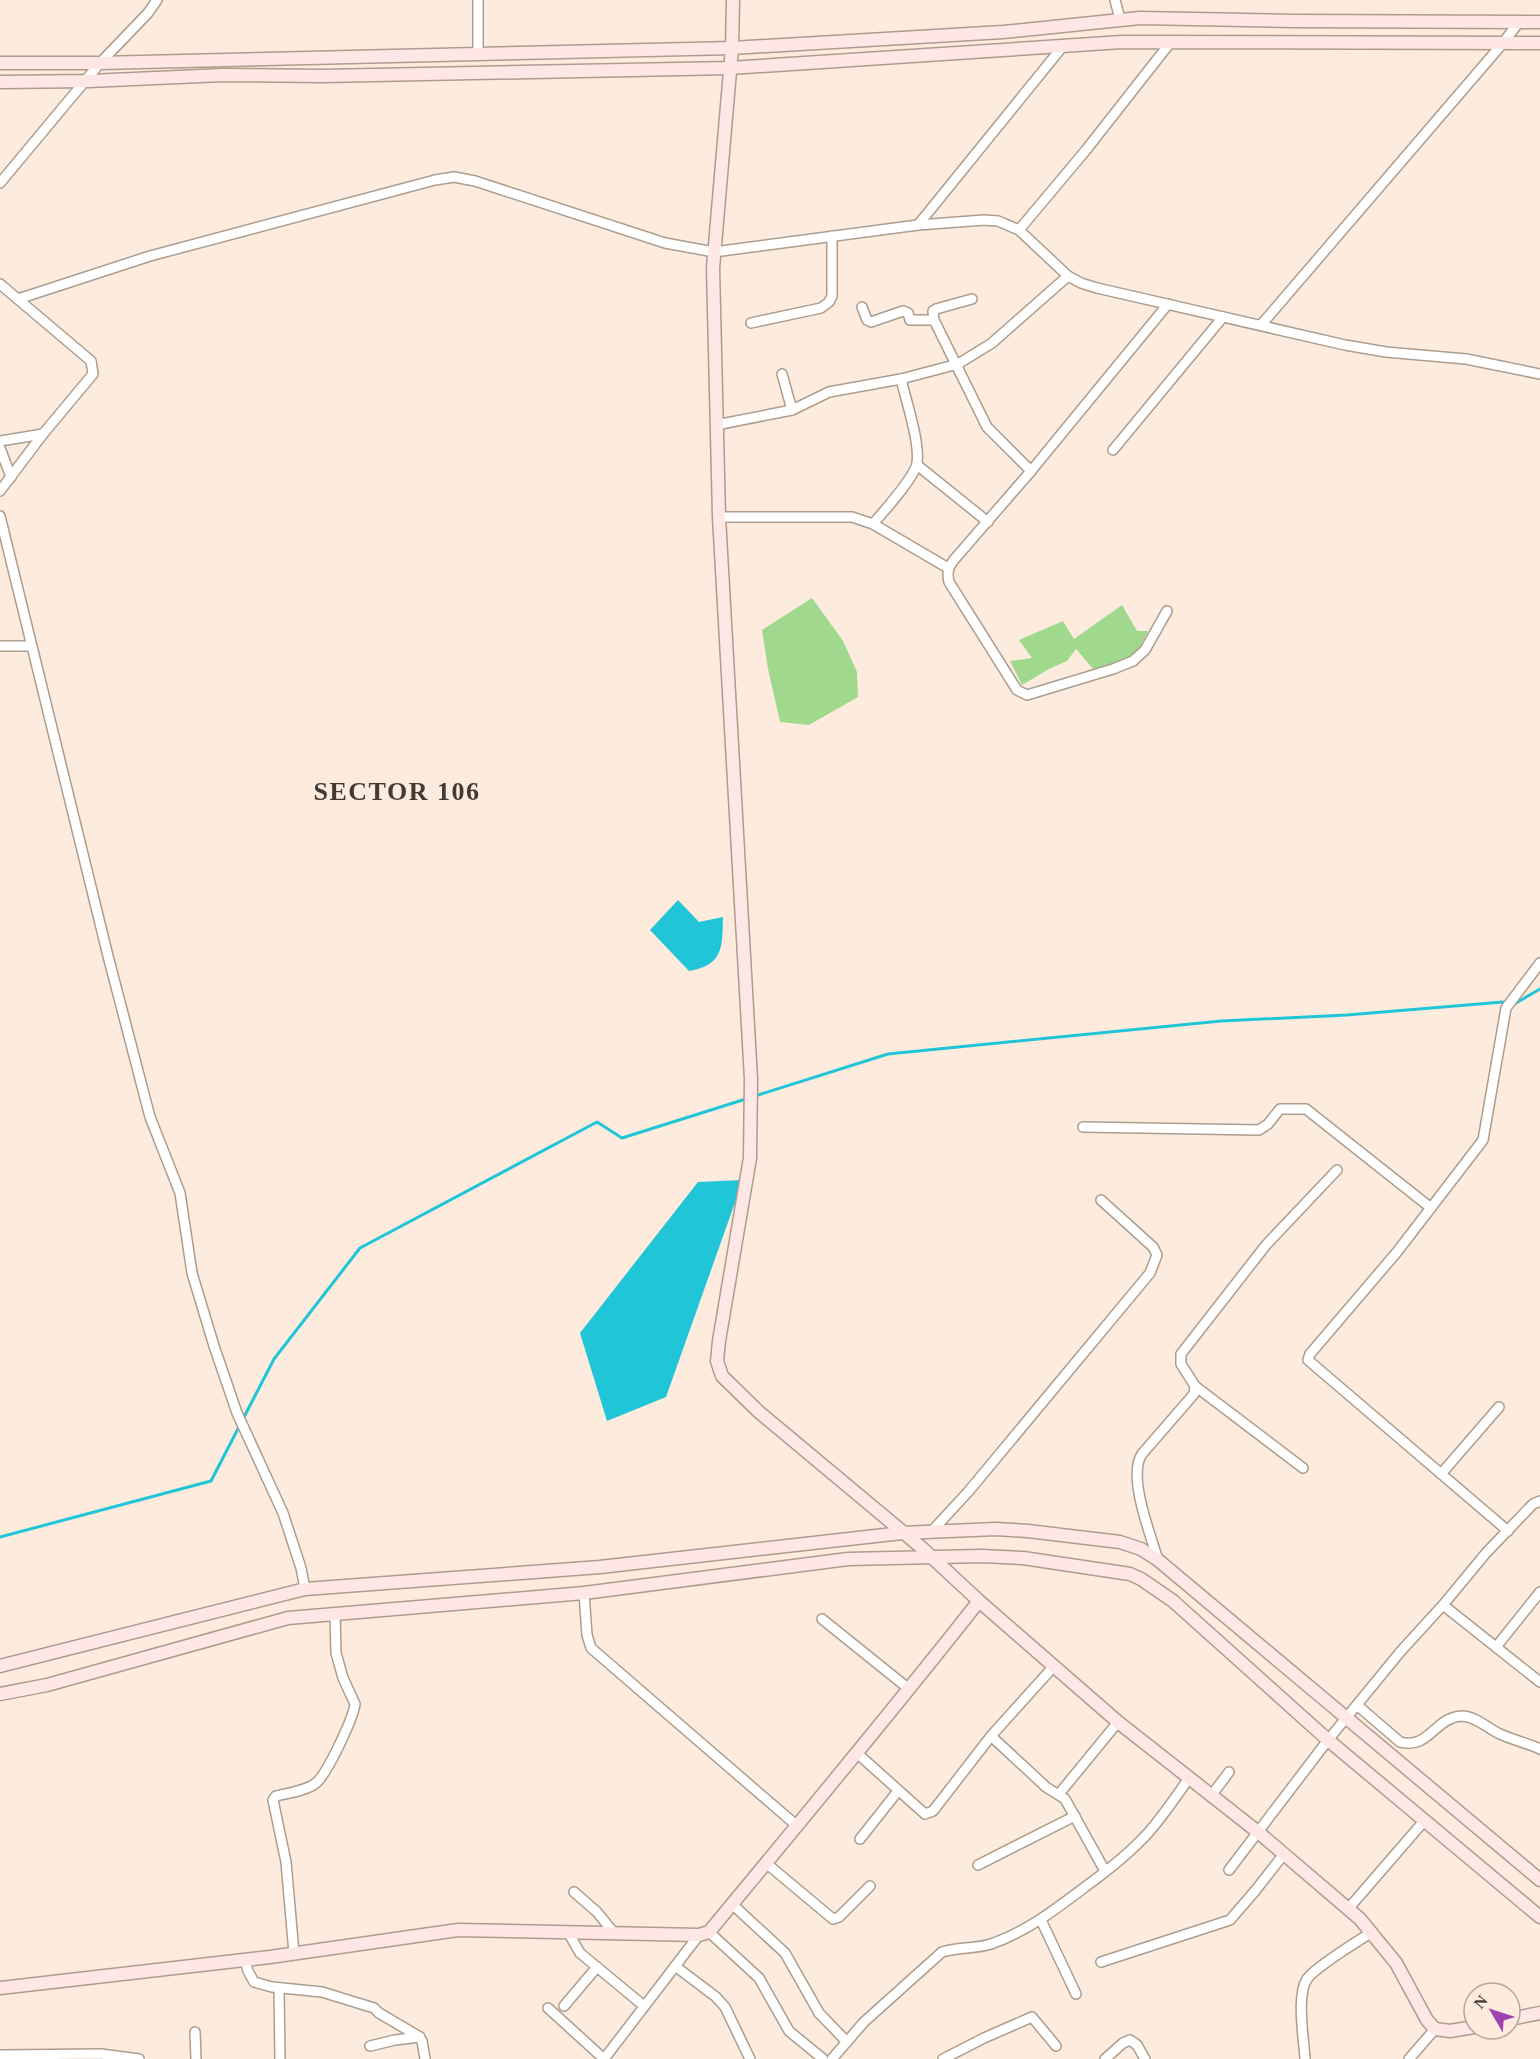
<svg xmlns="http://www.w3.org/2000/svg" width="1540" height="2059" font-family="'Times New Roman',serif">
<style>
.green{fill:#a0d98d}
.water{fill:#20c5d7}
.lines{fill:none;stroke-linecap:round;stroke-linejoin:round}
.stream{stroke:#20c5d7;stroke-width:3}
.street-casing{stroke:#ac9d8e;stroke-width:12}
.secondary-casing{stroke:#ac9d8e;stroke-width:15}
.street{stroke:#fff;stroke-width:9}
.secondary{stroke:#ffe7e5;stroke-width:12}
.labels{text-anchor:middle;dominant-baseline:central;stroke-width:4.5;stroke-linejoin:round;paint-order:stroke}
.district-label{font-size:26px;font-weight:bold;letter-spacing:1.5px;fill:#423b35;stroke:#fdecdd}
</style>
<rect width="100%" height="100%" fill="#fdecdd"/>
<g class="green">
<path d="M812 598 843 641 857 672 858 697 809 725 780 722 768 669 762 630Z"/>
<path d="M1122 605 1137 631H1148L1138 651 1115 665 1094 670 1076 649 1067 661 1049 669 1022 685 1010 661 1032 658 1019 640 1063 621 1074 639Z"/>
</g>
<g class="water">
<path d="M678 900 699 922 723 917C722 947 724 965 689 971L650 930Z"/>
<path d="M743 1180 666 1397 607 1421 580 1333 698 1182Z"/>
</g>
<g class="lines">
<g class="stream">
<path d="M1516 1003 1540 989"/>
<path d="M755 1096 888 1054 1221 1021 1347 1015 1503 1002"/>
<path d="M0 1537 211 1481 274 1359 360 1248 597 1122 622 1138 749 1098"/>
</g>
<g class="street-casing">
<g id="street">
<path d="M1115 0 1120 19"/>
<path d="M478 54V0"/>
<path d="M0 183 100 63 148 13 157 0"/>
<path d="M918 225 1063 46"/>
<path d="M1019 230 1086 150 1170 43"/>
<path d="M0 284 91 361 93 374 43 434 0 491"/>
<path d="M18 299 150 256 435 180 454 177 475 181 665 243 714 252 918 225 984 220 998 221 1019 230 1068 276 1081 283 1097 288 1345 345 1386 352 1466 359 1540 374"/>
<path d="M972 299 936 309 933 311 934 320 987 427 1031 471"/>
<path d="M862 307 867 320 871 322 903 311 908 313 910 320H934"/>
<path d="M751 323 821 308 829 302 832 296V236"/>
<path d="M1261 325 1503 43 1519 22"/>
<path d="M782 374 792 410"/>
<path d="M716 425 792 410 829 392 901 379 958 364 992 343 1068 276"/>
<path d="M0 441 43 434"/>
<path d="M0 448 11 477"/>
<path d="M1113 450 1223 317"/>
<path d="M917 465 988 522"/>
<path d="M0 516 108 956 150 1117 180 1193 192 1273 214 1346 237 1413 283 1513 301 1568 305 1589"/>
<path d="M719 517H852L873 524 948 568"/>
<path d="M873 524C884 511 915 477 917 463 920 442 906 401 901 379"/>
<path d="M1167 611 1145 650 1133 661 1113 669 1027 695 1017 690 949 582C947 573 948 568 953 561L1031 471 1168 304"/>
<path d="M0 646H31"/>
<path d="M1083 1127 1259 1130 1268 1124 1280 1109H1306L1431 1208"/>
<path d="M1195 1386 1303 1468"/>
<path d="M1441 1474 1499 1407"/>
<path d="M1508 1531 1308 1360 1310 1354 1397 1252 1483 1140 1506 1008 1540 963"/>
<path d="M931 1532 968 1492 1150 1273 1157 1255 1153 1247 1101 1200"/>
<path d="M1158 1560C1151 1536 1127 1476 1142 1454L1194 1394 1195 1386 1181 1364V1354L1266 1245 1337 1170"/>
<path d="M584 1593 587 1635 591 1648 796 1825"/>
<path d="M1443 1605 1540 1682"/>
<path d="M822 1619 909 1689"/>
<path d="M1496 1647 1540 1592"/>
<path d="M1357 1705 1400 1742C1429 1750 1435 1717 1462 1716 1475 1716 1489 1729 1500 1734 1513 1740 1527 1743 1540 1749"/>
<path d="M991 1736 1046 1787 1065 1799 1105 1871"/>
<path d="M858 1754 925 1814 933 1811 991 1736 1054 1666"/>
<path d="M1059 1794 1118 1722"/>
<path d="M1211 1796 1229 1772"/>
<path d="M860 1839 898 1791"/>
<path d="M766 1863 833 1919 839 1917 870 1886"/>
<path d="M978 1865 1075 1816"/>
<path d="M1229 1870 1328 1740 1401 1651 1443 1605 1486 1553 1533 1504 1540 1501"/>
<path d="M574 1892 597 1912 614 1933"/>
<path d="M732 1904 785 1953 819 2013 847 2042"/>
<path d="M1348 1909 1425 1820"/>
<path d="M1041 1920 1076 1994"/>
<path d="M568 1932 580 1953 644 2006"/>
<path d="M709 1932 759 1978 789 2031 823 2059"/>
<path d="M294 1953 286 1862 273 1800 276 1796C288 1793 306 1791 316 1783 327 1774 353 1719 355 1704L343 1678 336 1653 335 1614"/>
<path d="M245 1960 248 1971 254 1982 272 1987 322 1992 374 2008 379 2013 418 2036 422 2041 425 2059"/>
<path d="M1101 1962 1230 1920 1255 1891 1284 1854"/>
<path d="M675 1966 716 1997 725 2007 750 2059"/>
<path d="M279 1988 280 2059"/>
<path d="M564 2006 597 1967"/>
<path d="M548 2008 604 2059 699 1935"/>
<path d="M195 2032 196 2059"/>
<path d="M370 2046 395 2040 420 2037"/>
<path d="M0 2055 101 2054 139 2059"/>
<path d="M832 2059 864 2022 942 1952C958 1947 975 1949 991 1944 1026 1932 1056 1909 1085 1887 1107 1871 1129 1854 1148 1833 1163 1816 1176 1797 1189 1778"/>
<path d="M943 2059 984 2038 1032 2017 1056 2046"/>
<path d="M1105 2059 1123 2043 1130 2040 1137 2045 1145 2059"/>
<path d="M1305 2059C1304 2039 1296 1996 1307 1979 1315 1967 1358 1941 1372 1932"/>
<path d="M1409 2059 1435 2029"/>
</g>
</g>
<g class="secondary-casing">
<g id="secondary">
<path d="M733 0 732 48 713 268 719 517 751 1079 750 1158 719 1341 717 1361 722 1376 759 1412 922 1548 979 1601 1118 1722 1258 1832 1360 1919 1396 1963 1427 2020 1435 2029 1450 2031 1474 2027"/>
<path d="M0 63H100L732 48 1003 32 1140 18 1293 21 1540 22"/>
<path d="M0 82 89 81 223 75 324 76 730 68 1122 42 1540 43"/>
<path d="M0 1666 305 1589 600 1567 902 1533 996 1529 1028 1531 1120 1542 1141 1549 1158 1560 1540 1880"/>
<path d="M0 1694 47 1685 288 1618 584 1593 848 1559 982 1556 1023 1558 1130 1574 1141 1579 1173 1601 1328 1740 1540 1917"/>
<path d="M0 1988 270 1957 458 1930 699 1935 709 1932C800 1822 891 1713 979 1601"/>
<path d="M1510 2019 1540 2013"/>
</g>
</g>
<use href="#street" class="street"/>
<use href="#secondary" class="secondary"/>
</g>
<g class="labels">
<g class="district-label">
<text x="397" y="791">SECTOR 106</text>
</g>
</g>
<g transform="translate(1492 2011) rotate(309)"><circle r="28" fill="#fdecdd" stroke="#b2a59a" stroke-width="1.5"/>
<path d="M0-4.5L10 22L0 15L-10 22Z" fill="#9c45b1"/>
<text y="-9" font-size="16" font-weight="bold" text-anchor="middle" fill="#423b35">N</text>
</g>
</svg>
